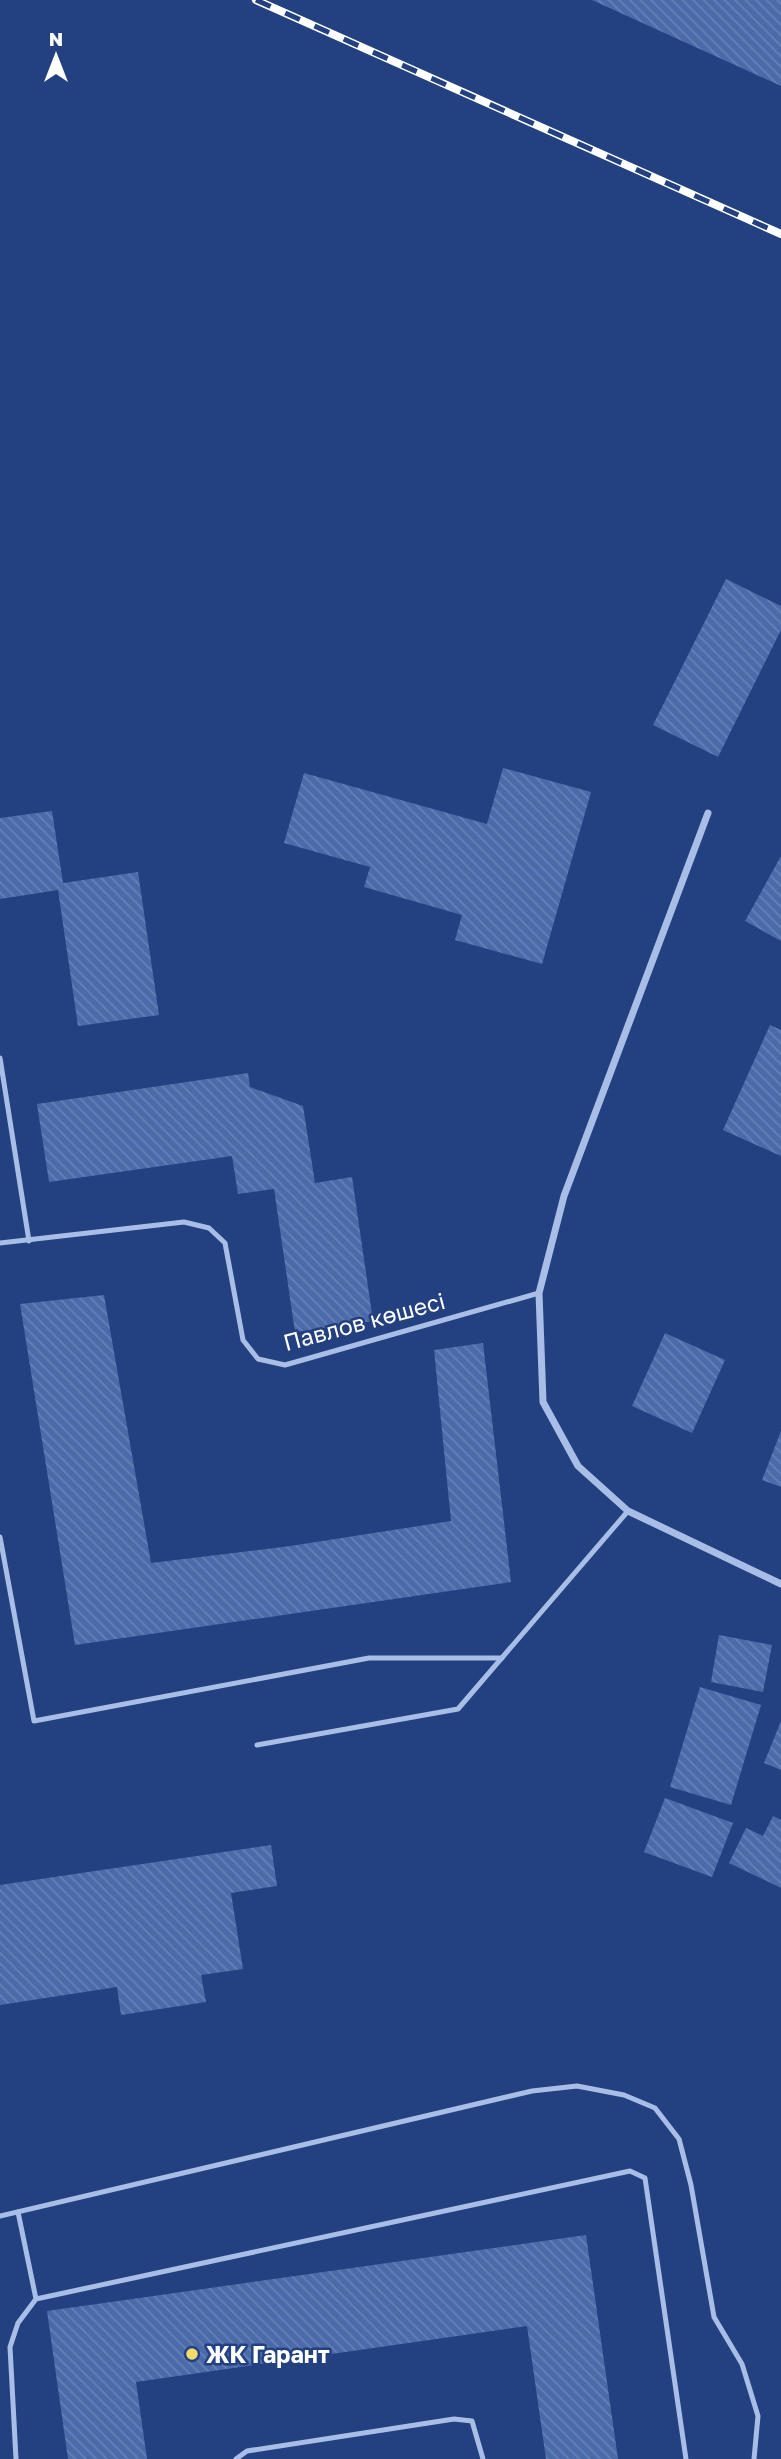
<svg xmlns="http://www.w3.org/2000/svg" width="781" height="2459" font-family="'Golos Text',sans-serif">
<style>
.building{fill:url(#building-back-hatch)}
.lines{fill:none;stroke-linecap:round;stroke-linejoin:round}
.lane{stroke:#a8bee7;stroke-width:5}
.street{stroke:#a8bee7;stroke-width:7}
.rail-casing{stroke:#fff;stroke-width:8}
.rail{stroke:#234180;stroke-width:5;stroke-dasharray:16;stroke-linecap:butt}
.poi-dot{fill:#f2da6b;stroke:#234180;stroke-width:2.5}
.labels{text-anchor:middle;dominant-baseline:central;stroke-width:5;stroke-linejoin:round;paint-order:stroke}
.street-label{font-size:23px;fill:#fff;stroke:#234180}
.poi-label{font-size:23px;font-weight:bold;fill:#fff;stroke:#234180;text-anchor:start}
</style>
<defs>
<pattern id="building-back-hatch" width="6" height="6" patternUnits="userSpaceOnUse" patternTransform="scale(1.75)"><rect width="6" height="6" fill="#4b6aa9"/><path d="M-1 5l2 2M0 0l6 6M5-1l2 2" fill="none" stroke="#6680b6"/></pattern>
</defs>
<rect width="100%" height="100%" fill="#234180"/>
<g class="building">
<path d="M592 0H781V86Z"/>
<path d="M726 579 781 606V630L718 757 653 725Z"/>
<path d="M503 768 591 792 542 964 455 940 462 915 364 887 370 867 284 843 304 773 487 824Z"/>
<path d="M52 811 63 883 138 872 159 1015 78 1026 58 890 0 899V818Z"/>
<path d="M781 856V941L745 921Z"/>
<path d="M770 1025 781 1030V1156L723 1130Z"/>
<path d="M248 1073 250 1087 303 1106 315 1183 352 1177 373 1321 295 1332 274 1189 238 1194 232 1156 49 1182 37 1104Z"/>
<path d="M104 1295 151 1563 290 1546 451 1521 434 1350 483 1343 511 1582 75 1645 20 1304Z"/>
<path d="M665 1333 725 1360 692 1433 632 1406Z"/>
<path d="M781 1431V1487L762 1480Z"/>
<path d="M719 1635 772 1645 763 1692 711 1682Z"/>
<path d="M700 1687 761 1705 731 1805 670 1787Z"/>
<path d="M781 1721V1770L764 1763Z"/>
<path d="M665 1798 733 1823 712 1877 644 1852Z"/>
<path d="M773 1816 781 1820V1888L729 1863 746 1828 763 1836Z"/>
<path d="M271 1845 277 1886 231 1893 243 1969 201 1975 206 2002 121 2015 117 1987 0 2005V1885Z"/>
<path d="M586 2235 618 2459H546L527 2326 136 2382 147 2459H68L47 2311Z"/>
</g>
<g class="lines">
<g class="lane">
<path d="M0 1058 29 1241"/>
<path d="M0 1243 184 1222 209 1228 225 1243 243 1340 258 1359 285 1365 539 1293"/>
<path d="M0 1537 34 1721 369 1658H502"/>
<path d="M257 1745 458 1709 628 1511"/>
<path d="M18 2212 36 2299"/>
<path d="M0 2216 532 2091 577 2086 624 2095 655 2108 679 2139 691 2185 714 2317 742 2364 758 2416 754 2459"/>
<path d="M16 2459 10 2347 18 2323 36 2299 630 2171 645 2178 686 2459"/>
<path d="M236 2459 247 2451 454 2419 472 2421 483 2459"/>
</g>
<path class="street" d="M708 813 564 1196 539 1293 543 1402 578 1466 628 1511 781 1584"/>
<g class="rail-casing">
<path id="rail" d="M256 0 781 234"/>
</g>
<use href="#rail" class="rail"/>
</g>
<circle class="poi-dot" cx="192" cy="2354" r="7"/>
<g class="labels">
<g class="street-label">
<text transform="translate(364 1321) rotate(-15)">Павлов көшесі</text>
</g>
<g class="poi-label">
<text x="206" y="2354">ЖК Гарант</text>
</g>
</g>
<g transform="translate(56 56)" stroke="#234180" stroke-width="5" paint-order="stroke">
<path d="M0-5L12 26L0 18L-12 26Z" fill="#ffffff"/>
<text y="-10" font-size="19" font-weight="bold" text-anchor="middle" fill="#ffffff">N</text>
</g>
</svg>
